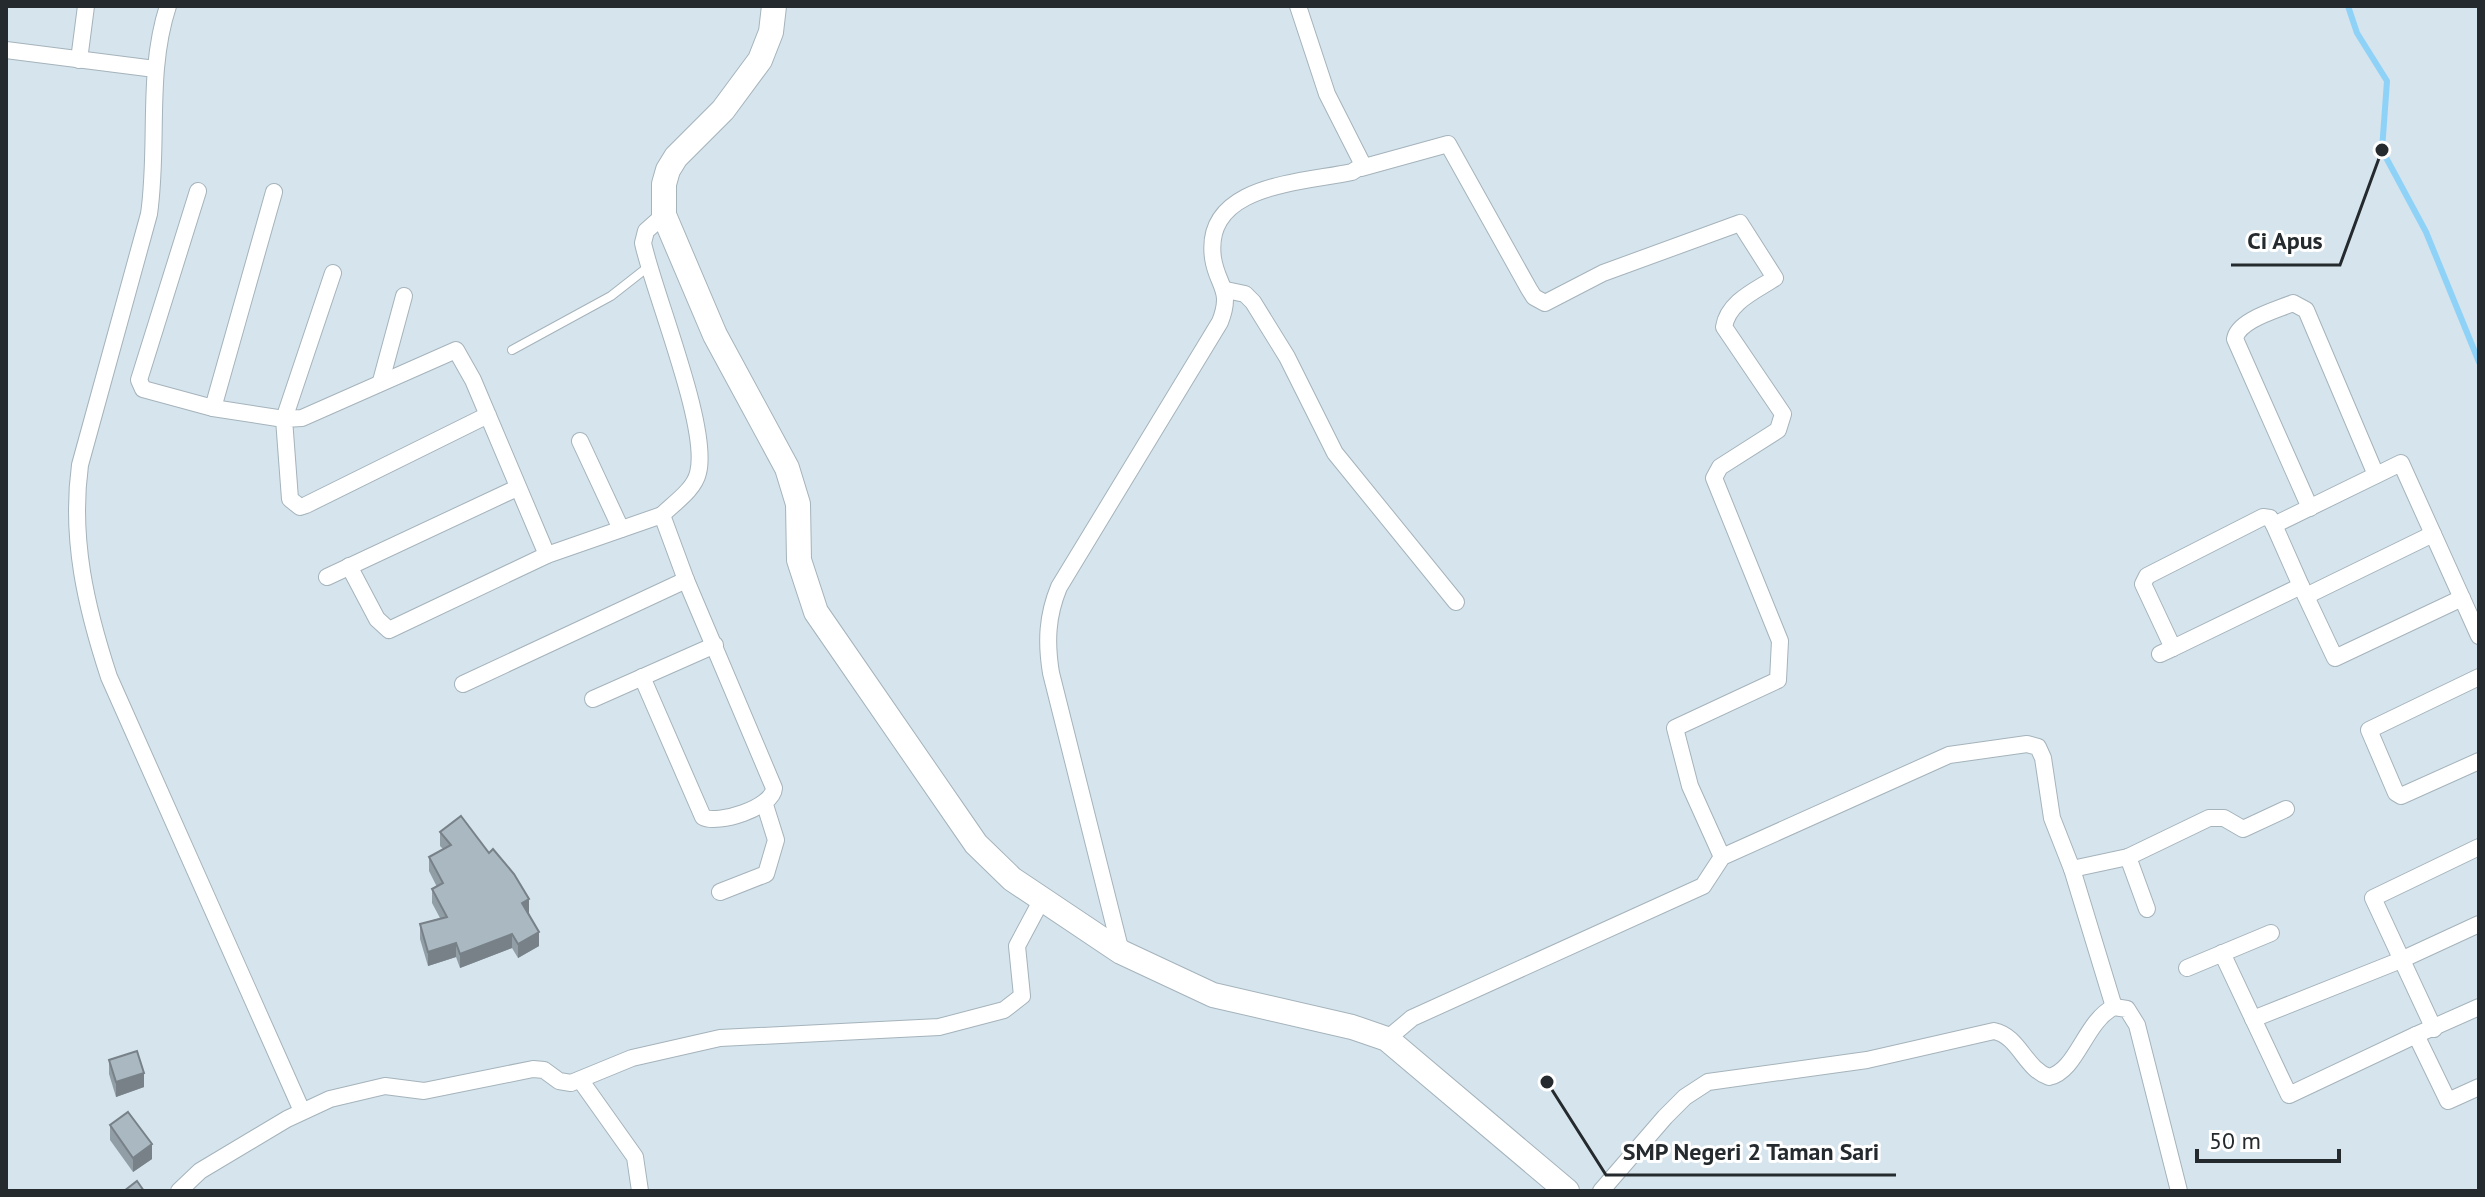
<svg xmlns="http://www.w3.org/2000/svg" width="2485" height="1197" font-family="'PT Sans',sans-serif">
<style>
.lines{fill:none;stroke-linecap:round;stroke-linejoin:round}
.stream{stroke:#8fd2f8;stroke-width:6}
.lane-casing{stroke:#a5b3bb;stroke-width:10}
.street-casing{stroke:#a5b3bb;stroke-width:18}
.secondary-casing{stroke:#a5b3bb;stroke-width:26}
.lane{stroke:#fff;stroke-width:8}
.street{stroke:#fff;stroke-width:16}
.secondary{stroke:#fff;stroke-width:24}
.wall{fill:#929ea6}
.shaded-wall{fill:#778187}
.building{fill:#aab8c1;stroke:#778187;stroke-width:2}
.leader{fill:none;stroke:#242a2d;stroke-width:3}
.callout-dot{fill:#242a2d;stroke:#fff;stroke-width:3}
.callout-label{font-size:24px;text-anchor:middle;font-weight:bold;fill:#242a2d;stroke:#fff;stroke-width:6;stroke-linejoin:round;paint-order:stroke}
</style>
<rect width="100%" height="100%" fill="#d5e4ed"/>
<g class="lines">
<path class="stream" d="M2348 6 2357 33 2387 81 2382 150 2426 232 2479 362"/>
<g class="lane-casing">
<path id="lane" d="M512 350 611 296 648 267"/>
</g>
<g class="street-casing">
<g id="street">
<path d="M168 6C146 73 159 145 149 214L80 465C70 539 86 607 109 677L302 1111"/>
<path d="M6 50 155 69"/>
<path d="M79 60 86 6"/>
<path d="M1361 168 1448 144 1529 289 1534 297 1545 303 1603 273 1740 223 1775 278C1755 291 1728 302 1724 327L1783 414 1778 430 1720 467 1714 478 1780 641 1778 680 1675 728 1690 786 1722 857"/>
<path d="M198 191 139 380 143 389 213 408 284 419 333 273"/>
<path d="M1226 290 1245 294 1253 302 1287 357 1335 453 1456 602"/>
<path d="M381 381 404 296"/>
<path d="M213 408 274 192"/>
<path d="M488 415 306 505 300 507 290 499 284 419 302 418 456 350 473 380 547 555"/>
<path d="M580 441 621 529"/>
<path d="M2310 508 2235 339C2238 320 2277 310 2293 303L2306 310 2376 475"/>
<path d="M662 515C674 503 694 490 698 473 710 428 654 294 643 243L646 231 664 215"/>
<path d="M349 566 377 619 389 630 547 555 662 515 686 580 774 788C773 808 717 825 703 817L642 677"/>
<path d="M327 577 517 488"/>
<path d="M2301 586 2335 658 2462 598"/>
<path d="M2306 596 2433 534"/>
<path d="M2173 648 2301 586 2274 525"/>
<path d="M2160 654 2173 648 2143 584 2147 576 2263 517 2270 518 2274 525 2401 463 2479 636"/>
<path d="M2479 677 2369 730 2396 793 2401 796 2479 761"/>
<path d="M463 684 686 580"/>
<path d="M593 699 715 645"/>
<path d="M2128 857 2147 909"/>
<path d="M2072 869 2114 1007"/>
<path d="M720 892 766 874 776 840 765 805"/>
<path d="M1121 952 1051 673C1046 642 1047 616 1059 587L1220 322C1233 289 1217 286 1213 258 1203 184 1301 183 1352 172L1363 165 1327 94 1298 6"/>
<path d="M2222 953 2289 1095 2416 1035"/>
<path d="M2187 968 2271 933"/>
<path d="M2479 1007 2416 1035 2448 1101 2479 1087"/>
<path d="M2253 1019 2401 960 2479 924"/>
<path d="M2434 1029 2373 898 2479 847"/>
<path d="M1387 1039 1412 1018 1703 886 1722 857 1949 755 2027 744 2038 747 2043 758 2052 818 2072 869 2128 857 2209 818H2224L2243 829 2286 809"/>
<path d="M581 1081 635 1157 640 1191"/>
<path d="M179 1191 200 1171 287 1119 330 1099 385 1086 424 1091 533 1069 544 1070 559 1081 571 1083 632 1058 720 1038 939 1027 1004 1010 1022 996 1017 946 1041 901"/>
<path d="M1601 1191 1665 1117 1685 1097 1708 1082 1867 1060 1994 1031C2019 1036 2025 1069 2049 1077 2077 1071 2085 1021 2114 1007L2127 1009 2137 1025 2179 1191"/>
</g>
</g>
<g class="secondary-casing">
<path id="secondary" d="M774 6 771 32 760 60 723 110 676 157 668 170 664 184V215L715 335 787 468 798 504 799 560 816 612 976 844 1012 879 1121 952 1213 995 1352 1027 1387 1039 1567 1191"/>
</g>
<use href="#lane" class="lane"/>
<use href="#street" class="street"/>
<use href="#secondary" class="secondary"/>
</g>
<g class="wall">
<path d="M440 832 529 913 539 946 518 958 512 948 460 968 456 957 428 966 420 939V924L440 918 432 903V889L437 887 429 871V857L443 849 440 846Z"/>
<path d="M109 1060 144 1087 116 1097 109 1074Z"/>
<path d="M110 1125 152 1159 133 1172 110 1140Z"/>
</g>
<g class="shaded-wall">
<path d="M529 899V913L522 917V903Z"/>
<path d="M539 932V946L518 958V944Z"/>
<path d="M512 934V948L460 968V954Z"/>
<path d="M456 943V957L428 966V952Z"/>
<path d="M144 1073V1087L116 1097V1082Z"/>
<path d="M152 1144V1159L133 1172V1158Z"/>
</g>
<g class="building">
<path d="M461 816 489 853 493 849 514 874 529 899 522 903 539 932 518 944 512 934 460 954 456 943 428 952 420 924 447 917 432 889 443 883 429 857 451 845 440 832Z"/>
<path d="M137 1051 144 1073 116 1082 109 1060Z"/>
<path d="M128 1112 152 1144 133 1158 110 1125Z"/>
<path d="M137 1181 144 1191H124Z"/>
</g>
<path class="leader" d="M2382 150L2340 265H2231M1547 1082L1606 1175H1896"/>
<g class="callout-dot">
<circle cx="2382" cy="150" r="8"/>
<circle cx="1547" cy="1082" r="8"/>
</g>
<g class="callout-label">
<text x="2285" y="249">Ci Apus</text>
<text x="1751" y="1160">SMP Negeri 2 Taman Sari</text>
</g>
<rect width="2485" height="1197" fill="none" stroke="#242a2d" stroke-width="16"/>
<path d="M2197 1149v12h142v-12" fill="none" stroke="#242a2d" stroke-width="4"/>
<text x="2209" y="1149" font-size="24" fill="#242a2d" stroke="#ffffff" stroke-width="6" paint-order="stroke">50 m</text>
</svg>
